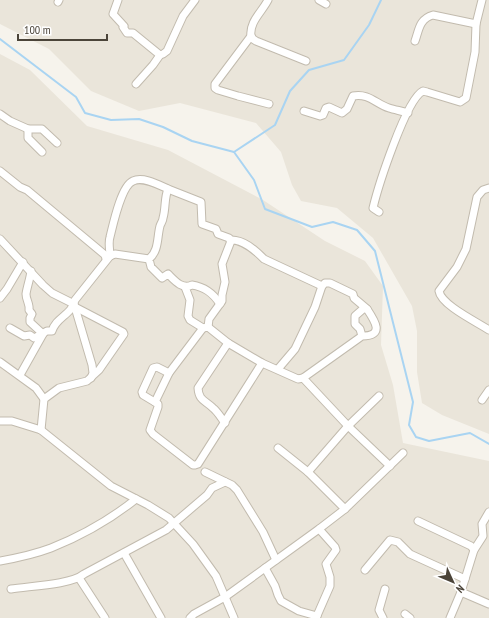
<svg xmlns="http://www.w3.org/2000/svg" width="489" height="618" font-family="'PT Sans Narrow',sans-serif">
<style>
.residential{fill:#eae5da}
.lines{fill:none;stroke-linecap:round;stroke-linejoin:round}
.stream{stroke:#a9d4f2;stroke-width:2}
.minor-casing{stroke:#c2bbae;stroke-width:9}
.minor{stroke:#fff;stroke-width:7}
</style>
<rect width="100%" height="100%" fill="#f6f3ec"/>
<g class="residential">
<path d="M0 0H489V434L442 415 422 403 417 372V331L412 306 373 238 337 208 301 201 292 185 281 152 256 123 180 103 139 111 91 91 49 49 0 24Z"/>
<path d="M0 54 30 70 87 126 168 150 263 200 325 241 365 261 383 286 381 345 393 385 403 443 489 461V618H0Z"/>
</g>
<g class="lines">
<g class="stream">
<path d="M0 39 76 97 85 113 111 120 139 119 163 127 192 141 234 152 254 180 265 209 312 227 333 222 357 230 375 251 413 402 409 425 416 437 429 441 470 433 489 444"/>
<path d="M234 152 275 125 290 91 309 70 344 60 369 25 381 0"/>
</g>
<g class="minor-casing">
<g id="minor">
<path d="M118 0 113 14 124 26 123 27 127 33H133L160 55"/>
<path d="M268 0C262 12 249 22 251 36L215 84V88L218 90 238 96 269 104"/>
<path d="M319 0 326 4"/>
<path d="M58 2 59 0"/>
<path d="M251 36 253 39 256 41 306 61"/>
<path d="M415 41C419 30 419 19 433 15L476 24"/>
<path d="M136 84 153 65 160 55 163 54 167 51 183 16 195 0"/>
<path d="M304 111 320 116 323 115 326 108 329 107 342 113 347 109 353 96C369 93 376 104 389 108 395 110 402 111 408 113"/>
<path d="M0 114 10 121 28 129H42L57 143"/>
<path d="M28 129V138L42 152"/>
<path d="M0 171 20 187 27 190 105 255 106 259"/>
<path d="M489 188 483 190 477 197 466 249 457 267 439 291C441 305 477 322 489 330"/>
<path d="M168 189 201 202 202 224 216 229 218 234 229 238 231 241 222 264 225 282 222 295V301L209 319 208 327"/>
<path d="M379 212 373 208C378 187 406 99 423 91L427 92 460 102 466 98 475 52 476 24 482 0"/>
<path d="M0 239 43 285 52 293 74 304 92 365 93 373 91 378"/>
<path d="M230 240C243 239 255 250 264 259L322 286"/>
<path d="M110 256C110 250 108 243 110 237 113 225 121 186 133 181 143 176 159 185 168 189 164 199 166 208 163 218 163 221 161 223 160 226 157 237 159 251 149 259L151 267 162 278 168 274C174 280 182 290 192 285 205 287 213 293 220 304"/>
<path d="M31 271C30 279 27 287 26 294 26 300 30 304 29 310L32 314 30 318V322L43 334"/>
<path d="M185 287 190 300 188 316 190 320 203 328 208 327 228 343 262 363 298 379 303 378 362 336C385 336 375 321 367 309H363L355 316V324L360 329 362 336"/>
<path d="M0 298 7 289 23 262"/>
<path d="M10 328 24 336 30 335 34 338 47 331H52C56 317 72 315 75 300L110 256 115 254 149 259"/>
<path d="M0 362 36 388 44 399"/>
<path d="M278 369 295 349 315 307 322 286 325 283H330L353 294 354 298 367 309"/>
<path d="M169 373 157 367 153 368 142 392 143 395 158 404V407L150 430 153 434 193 465H195L198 464 262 363"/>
<path d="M20 375 43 334"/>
<path d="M303 378 348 426 390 466"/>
<path d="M482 400 489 390"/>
<path d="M155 402 169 373 203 328"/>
<path d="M0 421H12L41 430 111 486 148 505 169 518 193 544 216 576 234 618"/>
<path d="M225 423C221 418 218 412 213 408 205 400 199 401 198 388L228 343"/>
<path d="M41 430 44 399 59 388 87 381 99 370 124 334 123 332 75 307"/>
<path d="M278 448 308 472 345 509"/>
<path d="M205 472 232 485 237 490 263 532 276 560"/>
<path d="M308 472 348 426 379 396"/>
<path d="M418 521 471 546 474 550 461 592 450 618"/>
<path d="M474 550 483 536 482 524 489 512"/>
<path d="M124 553 161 618"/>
<path d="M0 561C17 558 35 554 51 548 81 536 111 519 136 499"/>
<path d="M265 568 275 586 278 595 281 601 299 611 317 616"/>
<path d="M365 570 390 540 398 542 410 554 465 579"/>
<path d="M79 578 105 618"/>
<path d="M11 589C29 586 71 585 84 574L166 530 207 495 212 488 225 482"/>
<path d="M461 592 489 604"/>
<path d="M405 614 410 618"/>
<path d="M190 618 194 614 225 597 319 529 345 509 403 453"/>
<path d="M316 618 330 586V577L326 564 336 550 335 547 319 529"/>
<path d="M383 618 379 610 385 589"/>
</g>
</g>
<use href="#minor" class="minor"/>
</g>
<g transform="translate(453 582) rotate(134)" stroke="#ffffff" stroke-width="3" paint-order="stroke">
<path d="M0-3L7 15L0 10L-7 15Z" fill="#4b4439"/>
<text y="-6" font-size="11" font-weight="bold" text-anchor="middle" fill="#4b4439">N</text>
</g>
<path d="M18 34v6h89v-6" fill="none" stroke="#4b4439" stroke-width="2"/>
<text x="24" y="34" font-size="12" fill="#4b4439" stroke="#ffffff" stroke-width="3" paint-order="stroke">100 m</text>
</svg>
